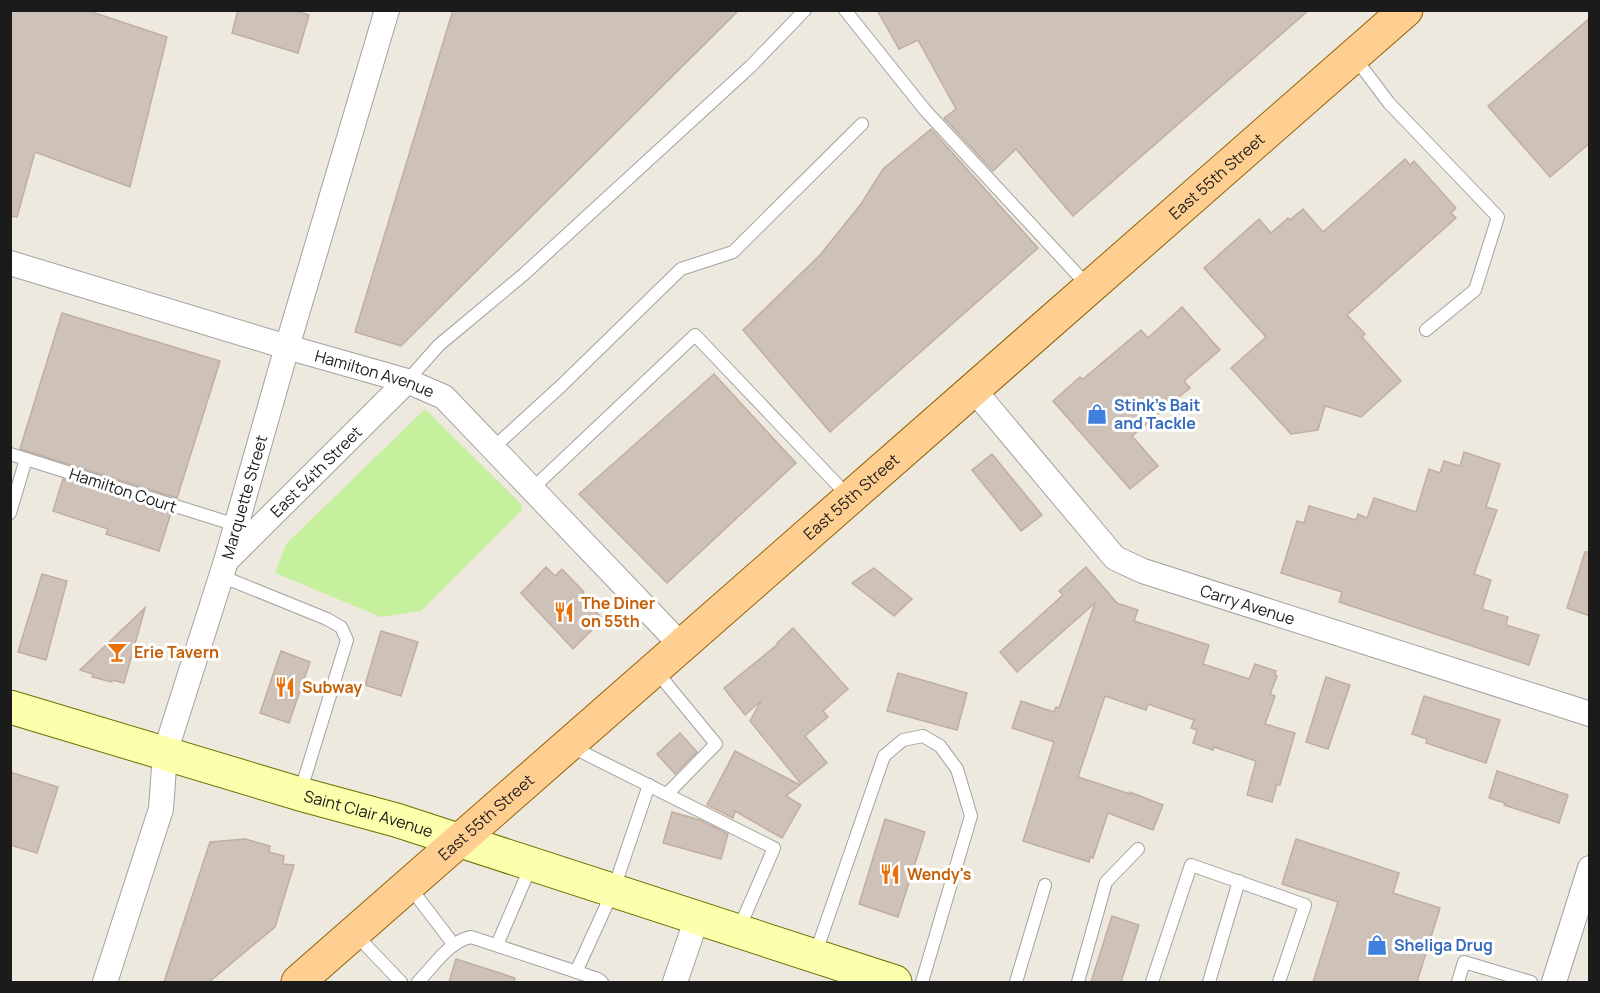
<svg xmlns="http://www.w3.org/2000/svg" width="1600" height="993" font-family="Manrope,sans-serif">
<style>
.grass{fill:#c6ef9e}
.building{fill:#cec1b8;stroke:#c1aea0;stroke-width:1.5}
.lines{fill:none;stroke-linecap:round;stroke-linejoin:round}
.lane-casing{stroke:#a2a2a2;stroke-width:14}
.street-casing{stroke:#a2a2a2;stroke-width:26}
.secondary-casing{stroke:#687300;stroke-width:35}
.primary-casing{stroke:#916000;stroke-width:35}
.lane{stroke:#fff;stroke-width:12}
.street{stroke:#fff;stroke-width:24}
.secondary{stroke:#fcffab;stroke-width:33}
.primary{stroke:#ffcf92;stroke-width:33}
.labels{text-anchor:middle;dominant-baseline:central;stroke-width:6;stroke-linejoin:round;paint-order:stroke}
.street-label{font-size:16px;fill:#1b1b1b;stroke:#fff}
.shop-label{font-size:16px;font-weight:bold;fill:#366cbe;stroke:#fff;text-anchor:start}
.food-label{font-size:16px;font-weight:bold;fill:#c56008;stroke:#fff;text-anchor:start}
</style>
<rect width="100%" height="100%" fill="#eee9de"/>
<path class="grass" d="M425 409 522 505 521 511 421 611 381 617 275 573 286 544Z"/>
<g class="building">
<path d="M10 10H86L167 37 130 187 35 152 17 217 10 216Z"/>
<path d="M238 10H293L309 15 298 53 232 33Z"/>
<path d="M453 10H739L401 346 355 332Z"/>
<path d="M877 10H1309L1073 216 1016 149 993 171 944 118 956 109 918 40 899 49Z"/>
<path d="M1590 18V143L1550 177 1488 106Z"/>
<path d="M931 129 1038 248 830 432 743 330 820 255 861 204 883 169Z"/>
<path d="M1405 159 1410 165 1414 161 1456 208 1451 213 1456 218 1347 315 1365 334 1362 337 1401 381 1361 417 1325 406 1318 430 1291 434 1231 368 1266 337 1204 268 1259 219 1271 233 1288 218 1290 220 1303 209 1323 232Z"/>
<path d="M1182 307 1220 350 1184 381 1190 388 1132 436 1158 466 1130 489 1053 401 1080 377 1083 379 1141 330 1148 338Z"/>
<path d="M62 313 220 361 177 498 20 449Z"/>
<path d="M714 374 796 463 667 583 579 494Z"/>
<path d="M1464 452 1500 464 1486 507 1497 510 1474 574 1491 580 1482 609 1508 617 1506 625 1539 635 1529 665 1339 602 1342 592 1281 573 1297 521 1304 523 1309 506 1356 520 1358 514 1367 518 1374 498 1416 512 1429 469 1440 473 1444 461 1460 466Z"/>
<path d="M992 454 1042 515 1021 531 972 470Z"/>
<path d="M63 479 171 513 159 551 106 534 108 529 53 511Z"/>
<path d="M1585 552H1590V616L1567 608Z"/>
<path d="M546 567 555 576 562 569 584 592 580 596 603 619 573 649 521 593Z"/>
<path d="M1086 567 1117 603 1138 610 1134 621 1209 645 1203 664 1249 679 1255 664 1276 671 1275 675 1277 676 1270 694 1275 696 1265 724 1295 733 1280 785 1277 784 1272 802 1247 795 1256 761 1214 747 1213 750 1193 743 1197 730 1191 728 1194 720 1148 704 1146 710 1105 696 1078 777 1130 794V792L1163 805 1153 830 1108 813 1093 858 1090 857 1089 862 1023 841 1054 742 1012 728 1021 701 1054 712 1056 707 1059 708 1095 603 1017 672 1000 652 1063 595 1059 591Z"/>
<path d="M874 568 912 599 894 616 852 583Z"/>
<path d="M42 574 67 581 46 660 18 652Z"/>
<path d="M145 608 124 683 112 680V682L92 677 93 674 80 670Z"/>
<path d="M793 628 848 689 823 711 828 717 805 736 827 763 801 784 750 721 761 701 745 715 724 688 778 644 777 643Z"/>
<path d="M381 631 418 642 401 696 365 685Z"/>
<path d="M281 651 310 662 289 723 260 713Z"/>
<path d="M898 673 967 693 957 730 887 711Z"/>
<path d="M1326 677 1350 685 1328 749 1306 742Z"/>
<path d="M1424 696 1500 720 1486 763 1426 743 1427 739 1412 734Z"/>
<path d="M680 733 697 752 675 774 657 754Z"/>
<path d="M735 751 800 785 786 796 801 805 782 838 735 811 733 818 707 805Z"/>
<path d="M1497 771 1568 795 1559 823 1504 805 1505 803 1489 798Z"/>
<path d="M10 772 58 787 37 853 10 845Z"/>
<path d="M672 812 700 820 728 834 721 859 663 843Z"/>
<path d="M885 819 925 832 898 917 859 904Z"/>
<path d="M245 839 270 846 269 852 284 856 283 864 294 865 275 927 209 982H164L210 842Z"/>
<path d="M1296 839 1399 873 1393 893 1440 908 1417 982H1313L1338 902 1282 884Z"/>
<path d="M1112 916 1139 925 1121 982H1091Z"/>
<path d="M456 959 515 978 514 982H449Z"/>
</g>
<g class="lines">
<g class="lane-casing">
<g id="lane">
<path d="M845 10 925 110 1088 286"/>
<path d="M1355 58 1389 103 1498 217 1475 290 1426 330"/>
<path d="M407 381 439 345 523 275 751 66 805 10"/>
<path d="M493 448 561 386 681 269 733 252 862 124"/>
<path d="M10 454 236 525"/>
<path d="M532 489 695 335 850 498"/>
<path d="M10 513 26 459"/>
<path d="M221 576 327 619 341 627 347 640 300 793"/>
<path d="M656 671 716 744 667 794"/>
<path d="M570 746 774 848 738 931"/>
<path d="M409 886 454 945"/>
<path d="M355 934 401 982"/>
<path d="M497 945 531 866"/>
<path d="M815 955 884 756 903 740 923 736 940 746 957 769 971 816 922 982"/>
<path d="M576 972 613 891 649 785"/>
<path d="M418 982C433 967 449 941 471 937L598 979 602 982"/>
<path d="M1016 982 1045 885"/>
<path d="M1078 982 1106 882 1138 849"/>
<path d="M1152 982 1191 865 1305 905 1279 982"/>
<path d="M1209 982 1239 881"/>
<path d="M1458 982 1464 962 1531 982"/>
</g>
</g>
<g class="street-casing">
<g id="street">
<path id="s1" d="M10 263 287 347 407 381 444 397 682 646"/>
<path id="s2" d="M974 390 1115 558 1143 571 1590 714"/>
<path id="s3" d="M228 559 407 381"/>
<path id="s4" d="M105 982 161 809 165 753 226 561 287 347 387 10"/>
<path d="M675 982 697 918"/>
<path d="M1554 982 1590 868"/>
</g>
</g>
<g class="secondary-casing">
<g id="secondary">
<path id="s5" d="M10 707 300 794 396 820 895 982"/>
</g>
</g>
<g class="primary-casing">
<g id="primary">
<path id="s6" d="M298 982 1406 10"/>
</g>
</g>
<use href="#lane" class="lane"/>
<use href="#street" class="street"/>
<use href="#secondary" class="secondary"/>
<use href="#primary" class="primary"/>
</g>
<defs>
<g id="shop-bare" transform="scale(1.62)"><path d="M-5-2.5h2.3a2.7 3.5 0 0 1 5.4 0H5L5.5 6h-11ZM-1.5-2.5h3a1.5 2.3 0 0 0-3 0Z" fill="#3f7fe0" stroke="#fff" stroke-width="2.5" paint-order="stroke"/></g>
<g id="restaurant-bare" transform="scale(1.62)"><path d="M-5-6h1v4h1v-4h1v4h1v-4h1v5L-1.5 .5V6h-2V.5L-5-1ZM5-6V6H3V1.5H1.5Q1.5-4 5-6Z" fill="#e8710a" stroke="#fff" stroke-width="2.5" paint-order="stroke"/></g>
<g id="bar-bare" transform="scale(1.62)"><path d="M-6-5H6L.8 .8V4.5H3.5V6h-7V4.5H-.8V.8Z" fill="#e8710a" stroke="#fff" stroke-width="2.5" paint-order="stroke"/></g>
</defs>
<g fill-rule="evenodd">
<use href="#shop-bare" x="1097" y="414"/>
<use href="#restaurant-bare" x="564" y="612"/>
<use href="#bar-bare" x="117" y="652"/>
<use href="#restaurant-bare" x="285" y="687"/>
<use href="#restaurant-bare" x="890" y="874"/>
<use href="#shop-bare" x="1377" y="945"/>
</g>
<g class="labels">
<g class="street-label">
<text stroke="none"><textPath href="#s6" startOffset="1222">East 55th Street</textPath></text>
<text stroke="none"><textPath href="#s1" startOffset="381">Hamilton Avenue</textPath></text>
<text stroke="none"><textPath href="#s3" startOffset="124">East 54th Street</textPath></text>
<text transform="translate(123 490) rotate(18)">Hamilton Court</text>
<text stroke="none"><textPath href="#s4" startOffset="506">Marquette Street</textPath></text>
<text stroke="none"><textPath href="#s6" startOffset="736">East 55th Street</textPath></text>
<text stroke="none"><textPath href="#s2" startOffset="360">Carry Avenue</textPath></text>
<text stroke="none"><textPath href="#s5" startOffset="374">Saint Clair Avenue</textPath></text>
<text stroke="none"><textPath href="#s6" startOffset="250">East 55th Street</textPath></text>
</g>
<g class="shop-label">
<text x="1114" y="405">Stink's Bait<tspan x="1114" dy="18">and Tackle</tspan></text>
<text x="1394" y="945">Sheliga Drug</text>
</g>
<g class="food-label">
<text x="581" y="603">The Diner<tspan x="581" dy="18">on 55th</tspan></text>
<text x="134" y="652">Erie Tavern</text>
<text x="302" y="687">Subway</text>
<text x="907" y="874">Wendy's</text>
</g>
</g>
<rect width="1600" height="993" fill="none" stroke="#1b1b1b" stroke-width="24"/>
</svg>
